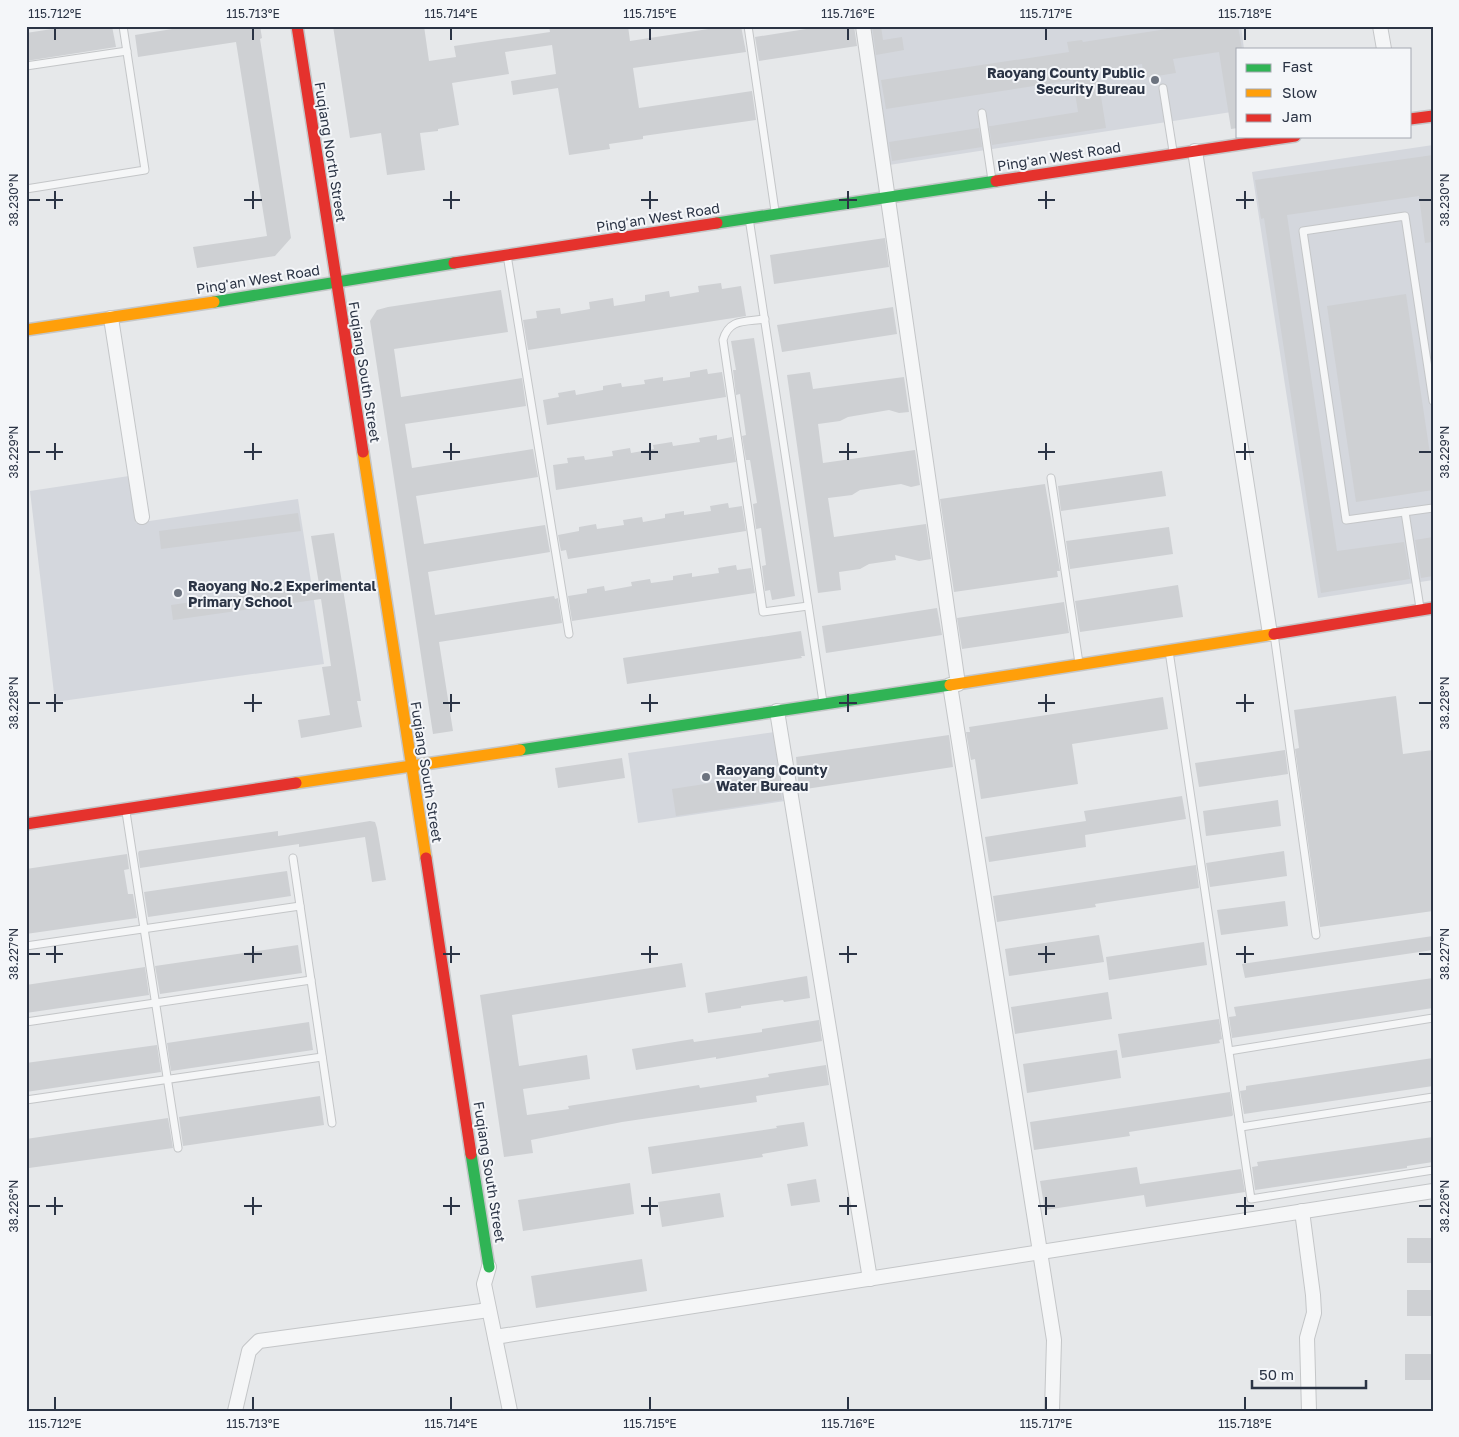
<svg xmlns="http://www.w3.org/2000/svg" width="1459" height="1437" font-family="'Golos Text',sans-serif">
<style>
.built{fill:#d4d7dd}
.building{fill:#ced0d3}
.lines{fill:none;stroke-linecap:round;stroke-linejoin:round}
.lane-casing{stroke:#c4c6c8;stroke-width:9}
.street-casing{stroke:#c4c6c8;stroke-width:16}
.fast-casing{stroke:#c4c6c8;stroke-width:14}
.slow-casing{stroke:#c4c6c8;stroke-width:14}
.jam-casing{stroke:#c4c6c8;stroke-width:14}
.lane{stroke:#f5f6f7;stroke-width:7}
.street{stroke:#f5f6f7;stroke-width:14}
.fast{stroke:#30b455;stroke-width:11}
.slow{stroke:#ff9f0a;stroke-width:11}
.jam{stroke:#e5322d;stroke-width:11}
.ticks{fill:none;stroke:#2b3445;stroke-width:2}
.poi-dot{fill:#6c737f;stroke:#f4f6f9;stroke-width:2}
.labels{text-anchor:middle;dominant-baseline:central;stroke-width:4;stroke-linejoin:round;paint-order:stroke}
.poi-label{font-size:14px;font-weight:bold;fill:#2b3445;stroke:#f4f6f9;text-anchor:start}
.street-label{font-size:14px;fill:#2b3445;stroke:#f4f6f9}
.neatline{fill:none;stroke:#2b3445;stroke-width:2}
.ticks-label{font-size:12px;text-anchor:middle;fill:#2b3445}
</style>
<rect width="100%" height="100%" fill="#e6e8ea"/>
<g class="built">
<path d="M868 26H1241L1244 49H1238V111L889 165Z"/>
<path d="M1433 145V580L1318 598 1252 172Z"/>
<path d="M129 476 136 523 298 499 324 664 55 702 30 491Z"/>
<path d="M775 732 785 801 638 823 628 753Z"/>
</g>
<g class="building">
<path d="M72 26H112L116 47 26 61V33Z"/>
<path d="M191 26H260L262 38 260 39 291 238 275 256 197 268 193 247 267 236 236 42 138 57 135 35Z"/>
<path d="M333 26H424L429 61 456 57 454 46 550 32 549 26H628L630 41 728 26H741L746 52 633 68 639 108 752 91 756 120 643 136V139L609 144 610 149 569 155 558 88 513 95 511 81 556 74 552 45 505 52 509 74 452 83 459 125 438 129V131L420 133 425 170 387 175 381 133 350 138Z"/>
<path d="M825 26H854L857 46 759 61 755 37Z"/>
<path d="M872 26H881L883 40 902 37 904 50 876 55Z"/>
<path d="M1186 26H1238L1242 49H1238V128L1231 129 1219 52 1173 59 1176 73 1144 78 1142 64 1097 71 1106 128 992 145 989 126H991L1078 112 1073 80 886 109 881 80 1069 52 1067 42 1082 40 1083 42Z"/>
<path d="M979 128 982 147 892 161 889 142Z"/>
<path d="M1433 155V242L1425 243 1419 196 1287 215 1337 551 1404 542 1410 579 1321 593 1264 218 1261 219 1255 180Z"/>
<path d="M885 238 889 267 774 284 770 255Z"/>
<path d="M721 283 722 289 741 286 746 316 528 350 523 320 537 318 536 311 560 308 561 314 590 309 589 302 613 298 614 306 645 301V295L669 291 670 297 699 292 698 286Z"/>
<path d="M501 290 508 332 394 349 401 397 522 378 526 406 405 424 412 468 533 449 538 477 416 496 424 544 545 525 550 552 428 572 435 615 554 596 555 599 558 598 562 623 439 642 453 731 433 734 370 321 377 310 388 307Z"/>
<path d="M1406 294 1433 474V490L1356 502 1327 306Z"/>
<path d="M893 307 897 334 782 352 777 325Z"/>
<path d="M754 338 795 596 772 600 770 590 765 591 762 566 766 565 761 528 756 529 753 504 757 503 750 460H746L742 436 746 435 740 394 736 395 733 370H736L731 341Z"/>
<path d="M707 369 708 374 722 372 726 397 547 425 543 400 559 397 558 393 575 390 576 395 603 390V386L621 383 622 387 645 384 644 380 663 377V381L690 377V372Z"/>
<path d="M810 372 813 389 904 377 909 412 899 413 889 410 848 417 840 421 818 424 823 463 915 450 920 485 911 487 901 484 860 490 852 495 828 498 834 537 926 524 931 559 919 561 895 555 896 560 869 564 860 569 839 572 841 590 818 593 787 375Z"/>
<path d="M717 435V440L732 437 736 462 556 490 553 465 568 463 567 458 584 456 585 460 613 456 612 451 630 448 631 453 654 449 653 445 672 442 673 446 700 442 699 438Z"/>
<path d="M1162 471 1166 496 1061 511 1058 486Z"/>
<path d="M1045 484 1060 571H1057L1058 577 954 592 940 499Z"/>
<path d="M728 503 729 508 742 506 746 531 568 559 566 550 561 551 558 535 579 531V527L596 524 597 529 624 525 623 520 642 517 643 522 665 518V514L684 511V515L711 511 710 506Z"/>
<path d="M298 513 301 531 161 549 159 531Z"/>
<path d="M1169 527 1173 554 1070 569 1066 541Z"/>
<path d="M334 533 361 701H357L362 727 301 738 298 720 330 715 322 667 331 666 321 599 173 620 171 605 319 584 311 536Z"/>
<path d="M1433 537V576L1421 578 1415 540Z"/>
<path d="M736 565 737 570 751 568 755 593 572 621 568 596 587 593V589L604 586 605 591 632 586 631 582 650 579 651 583 673 580V576L692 573V577L719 573 718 568Z"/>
<path d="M1178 585 1183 617 1080 632 1075 601Z"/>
<path d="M1064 602 1069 633 962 649 957 618Z"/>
<path d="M937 608 942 635 826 653 822 626Z"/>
<path d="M801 631 805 656H801L802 658 627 684 623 658Z"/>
<path d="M1396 696 1403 754 1433 750V911L1320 927 1295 749 1299 748 1294 710Z"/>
<path d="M1163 697 1168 729 1072 744 1078 784 981 799 975 759 971 760 966 732H970L969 727Z"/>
<path d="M949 735 953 767 799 790 796 757Z"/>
<path d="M1285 750 1288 774 1199 787 1195 763Z"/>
<path d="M622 758 625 778 558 788 555 768Z"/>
<path d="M778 773 782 800 676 816 672 789Z"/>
<path d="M1182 796 1186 819 1085 835 1086 847 989 862 985 837 1086 821 1084 811Z"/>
<path d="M1278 800 1281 826 1206 836 1203 811Z"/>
<path d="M370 821 375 822 377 828 386 880 372 882 365 837 299 847V844L140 868 138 853 139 851 278 831V836Z"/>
<path d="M1284 851 1287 876 1210 887 1206 863Z"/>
<path d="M127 854 129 869 124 870 128 894H133L137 918 26 934V869Z"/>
<path d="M1196 865 1199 888 1095 904 1096 907 997 922 993 896Z"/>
<path d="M287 871 291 896 148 917 144 892Z"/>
<path d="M1285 901 1288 926 1221 935 1217 910Z"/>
<path d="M1099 935 1104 962 1009 976 1005 949Z"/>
<path d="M1433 936V950L1245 978 1242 964Z"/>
<path d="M1204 942 1207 965 1109 980 1106 957Z"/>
<path d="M298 945 302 973 160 994 155 966Z"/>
<path d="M682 963 686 987 512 1015 519 1066 587 1055 590 1079 523 1089 527 1115 569 1109 568 1106 638 1095 699 1085 700 1088 769 1077 768 1074 826 1065 829 1085 756 1096 757 1102 622 1122 531 1140 533 1153 504 1157 480 995Z"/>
<path d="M145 967 149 995 26 1013V985Z"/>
<path d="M807 976 810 998 784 1002 783 1000 741 1006V1008L708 1013 705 993Z"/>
<path d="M1433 978V1008L1232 1038 1229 1017 1236 1016 1234 1007Z"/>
<path d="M1108 992 1112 1019 1015 1034 1011 1007Z"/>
<path d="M1219 1019 1222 1039 1219 1040 1220 1043 1122 1058 1118 1034Z"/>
<path d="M819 1020 822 1041 716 1059V1057L636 1070 632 1049 693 1039 694 1042 762 1032V1029Z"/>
<path d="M309 1022 313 1050 171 1071 167 1043Z"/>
<path d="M157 1045 161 1072 26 1092V1063Z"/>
<path d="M1117 1050 1121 1078 1027 1093 1023 1064Z"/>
<path d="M1433 1058V1086L1244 1114 1240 1091 1246 1090V1086Z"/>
<path d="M1230 1092 1233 1115 1232 1116 1129 1132 1130 1136 1034 1150 1030 1122Z"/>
<path d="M320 1096 324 1125 183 1146 179 1117Z"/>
<path d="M168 1118 173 1148 29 1168 26 1139Z"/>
<path d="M804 1122 808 1146 762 1154 763 1157 652 1174 648 1147 777 1128 776 1126Z"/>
<path d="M1433 1137V1162L1407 1166V1168L1255 1190 1252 1167 1258 1166 1257 1162Z"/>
<path d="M1137 1167 1140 1184 1241 1169 1245 1192 1146 1207 1144 1195 1045 1210 1040 1181Z"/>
<path d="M816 1179 820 1202 791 1206 787 1184Z"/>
<path d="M630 1183 634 1214 523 1231 518 1200Z"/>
<path d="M720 1193 724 1217 662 1227 658 1202Z"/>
<rect x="1407" y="1238" width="26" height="25"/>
<path d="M642 1259 647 1291 536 1308 531 1276Z"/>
<rect x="1407" y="1290" width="26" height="26"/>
<rect x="1405" y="1354" width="28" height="26"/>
</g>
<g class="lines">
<g class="lane-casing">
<g id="lane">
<path d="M748 26 775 211"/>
<path d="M26 66 127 51"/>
<path d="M1163 88 1173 151"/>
<path d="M982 113 992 180"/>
<path d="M26 189 145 170 123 26"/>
<path d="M749 218 823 702"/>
<path d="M507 255 569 634"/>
<path d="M765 319C746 322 729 318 723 340L763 612 808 606"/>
<path d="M1433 401 1405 216 1303 231 1346 520 1433 508"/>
<path d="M1051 478 1079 663"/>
<path d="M1405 512 1420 608"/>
<path d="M1274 634 1316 935"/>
<path d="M1169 651 1251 1199 1433 1170"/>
<path d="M126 812 178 1148"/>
<path d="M293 858 332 1123"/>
<path d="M26 946 300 906"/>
<path d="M26 1022 311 980"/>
<path d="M1229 1051 1433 1018"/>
<path d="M26 1100 322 1057"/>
<path d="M1241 1127 1433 1097"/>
</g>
</g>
<g class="street-casing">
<g id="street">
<path d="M863 26 958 684"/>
<path d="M1380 26 1384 49"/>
<path d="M1195 151 1270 634"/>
<path d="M111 318 142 517"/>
<path d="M950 685 1054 1340 1052 1411"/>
<path d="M777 711 870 1279"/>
<path d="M1302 1211 1313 1295 1314 1313 1307 1338 1309 1411"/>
<path d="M489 1267 484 1284 510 1411"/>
<path d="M495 1337 1433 1191"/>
<path d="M235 1411 249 1351 259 1341 489 1310"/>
</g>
</g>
<g class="fast-casing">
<g id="fast">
<path d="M717 223 996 181"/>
<path d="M214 302 454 263"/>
<path d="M520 750 950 685"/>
<path d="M471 1154 489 1267"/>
</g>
</g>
<g class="slow-casing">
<g id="slow">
<path d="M26 330 214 302"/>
<path d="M363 452 426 858"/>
<path d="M950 685 1274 634"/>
<path d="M296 783 520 750"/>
</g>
</g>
<g class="jam-casing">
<g id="jam">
<path d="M297 26 363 452"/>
<path d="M1410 119 1433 116"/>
<path d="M996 181 1295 136"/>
<path d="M454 263 717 223"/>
<path d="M1274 634 1433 608"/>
<path d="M26 824 296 783"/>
<path d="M426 858 471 1154"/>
</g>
</g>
<use href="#lane" class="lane"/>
<use href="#street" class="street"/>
<use href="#fast" class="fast"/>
<use href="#slow" class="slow"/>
<use href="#jam" class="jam"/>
</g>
<path class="ticks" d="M55 28V40M253 28V40M451 28V40M650 28V40M848 28V40M1046 28V40M1245 28V40M55 191V209M253 191V209M451 191V209M650 191V209M848 191V209M1046 191V209M1245 191V209M28 200H40M46 200H63M244 200H262M443 200H460M641 200H658M839 200H857M1038 200H1055M1236 200H1254M1419 200H1432M55 443V460M253 443V460M451 443V460M650 443V460M848 443V460M1046 443V460M1245 443V460M28 452H40M46 452H63M244 452H262M443 452H460M641 452H658M839 452H857M1038 452H1055M1236 452H1254M1419 452H1432M55 694V712M253 694V712M451 694V712M650 694V712M848 694V712M1046 694V712M1245 694V712M28 703H40M46 703H63M244 703H262M443 703H460M641 703H658M839 703H857M1038 703H1055M1236 703H1254M1419 703H1432M55 946V963M253 946V963M451 946V963M650 946V963M848 946V963M1046 946V963M1245 946V963M28 954H40M46 954H63M244 954H262M443 954H460M641 954H658M839 954H857M1038 954H1055M1236 954H1254M1419 954H1432M55 1197V1215M253 1197V1215M451 1197V1215M650 1197V1215M848 1197V1215M1046 1197V1215M1245 1197V1215M28 1206H40M46 1206H63M244 1206H262M443 1206H460M641 1206H658M839 1206H857M1038 1206H1055M1236 1206H1254M1419 1206H1432M55 1397V1410M253 1397V1410M451 1397V1410M650 1397V1410M848 1397V1410M1046 1397V1410M1245 1397V1410"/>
<g class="poi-dot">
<circle cx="1155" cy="80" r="5"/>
<circle cx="178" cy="593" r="5"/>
<circle cx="706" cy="777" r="5"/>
</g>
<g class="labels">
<g class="poi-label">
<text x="1145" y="72" text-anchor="end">Raoyang County Public<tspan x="1145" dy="16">Security Bureau</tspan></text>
<text x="188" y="585">Raoyang No.2 Experimental<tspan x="188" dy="16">Primary School</tspan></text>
<text x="716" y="769">Raoyang County<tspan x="716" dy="16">Water Bureau</tspan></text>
</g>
<g class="street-label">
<text transform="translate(331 152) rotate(81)">Fuqiang North Street</text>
<text transform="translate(1059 156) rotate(-9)">Ping'an West Road</text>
<text transform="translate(658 217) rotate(-9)">Ping'an West Road</text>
<text transform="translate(258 279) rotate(-9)">Ping'an West Road</text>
<text transform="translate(365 372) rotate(81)">Fuqiang South Street</text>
<text transform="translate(427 772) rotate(81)">Fuqiang South Street</text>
<text transform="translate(490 1172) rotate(81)">Fuqiang South Street</text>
</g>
</g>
<rect width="1459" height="1437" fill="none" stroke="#f4f6f9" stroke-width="55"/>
<rect x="1236" y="48" width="175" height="90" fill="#f4f6f9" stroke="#a4a8b1"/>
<rect x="1246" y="64" width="25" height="8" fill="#30b455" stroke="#a4a8b1"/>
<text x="1282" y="72" font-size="15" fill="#2b3445">Fast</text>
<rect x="1246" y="89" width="25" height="8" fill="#ff9f0a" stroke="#a4a8b1"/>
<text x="1282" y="98" font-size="15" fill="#2b3445">Slow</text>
<rect x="1246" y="114" width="25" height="8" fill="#e5322d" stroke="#a4a8b1"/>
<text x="1282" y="122" font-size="15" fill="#2b3445">Jam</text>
<path d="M1252 1380v8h114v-8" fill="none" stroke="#2b3445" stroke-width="2.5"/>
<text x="1259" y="1380" font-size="15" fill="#2b3445" stroke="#f4f6f9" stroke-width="4" paint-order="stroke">50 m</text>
<rect x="28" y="28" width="1404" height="1382" class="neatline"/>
<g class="ticks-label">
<text x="55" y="18">115.712°E</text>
<text x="253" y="18">115.713°E</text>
<text x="451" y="18">115.714°E</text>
<text x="650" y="18">115.715°E</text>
<text x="848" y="18">115.716°E</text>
<text x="1046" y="18">115.717°E</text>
<text x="1245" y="18">115.718°E</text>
<text transform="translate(14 200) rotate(-90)" y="4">38.230°N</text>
<text transform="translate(1445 200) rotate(-90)" y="4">38.230°N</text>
<text transform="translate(14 452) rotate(-90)" y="4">38.229°N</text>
<text transform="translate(1445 452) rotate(-90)" y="4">38.229°N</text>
<text transform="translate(14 703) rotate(-90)" y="4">38.228°N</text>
<text transform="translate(1445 703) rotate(-90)" y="4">38.228°N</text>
<text transform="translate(14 954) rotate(-90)" y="4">38.227°N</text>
<text transform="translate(1445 954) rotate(-90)" y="4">38.227°N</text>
<text transform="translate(14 1206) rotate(-90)" y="4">38.226°N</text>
<text transform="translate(1445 1206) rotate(-90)" y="4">38.226°N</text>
<text x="55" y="1428">115.712°E</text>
<text x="253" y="1428">115.713°E</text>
<text x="451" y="1428">115.714°E</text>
<text x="650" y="1428">115.715°E</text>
<text x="848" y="1428">115.716°E</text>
<text x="1046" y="1428">115.717°E</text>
<text x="1245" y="1428">115.718°E</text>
</g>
</svg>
